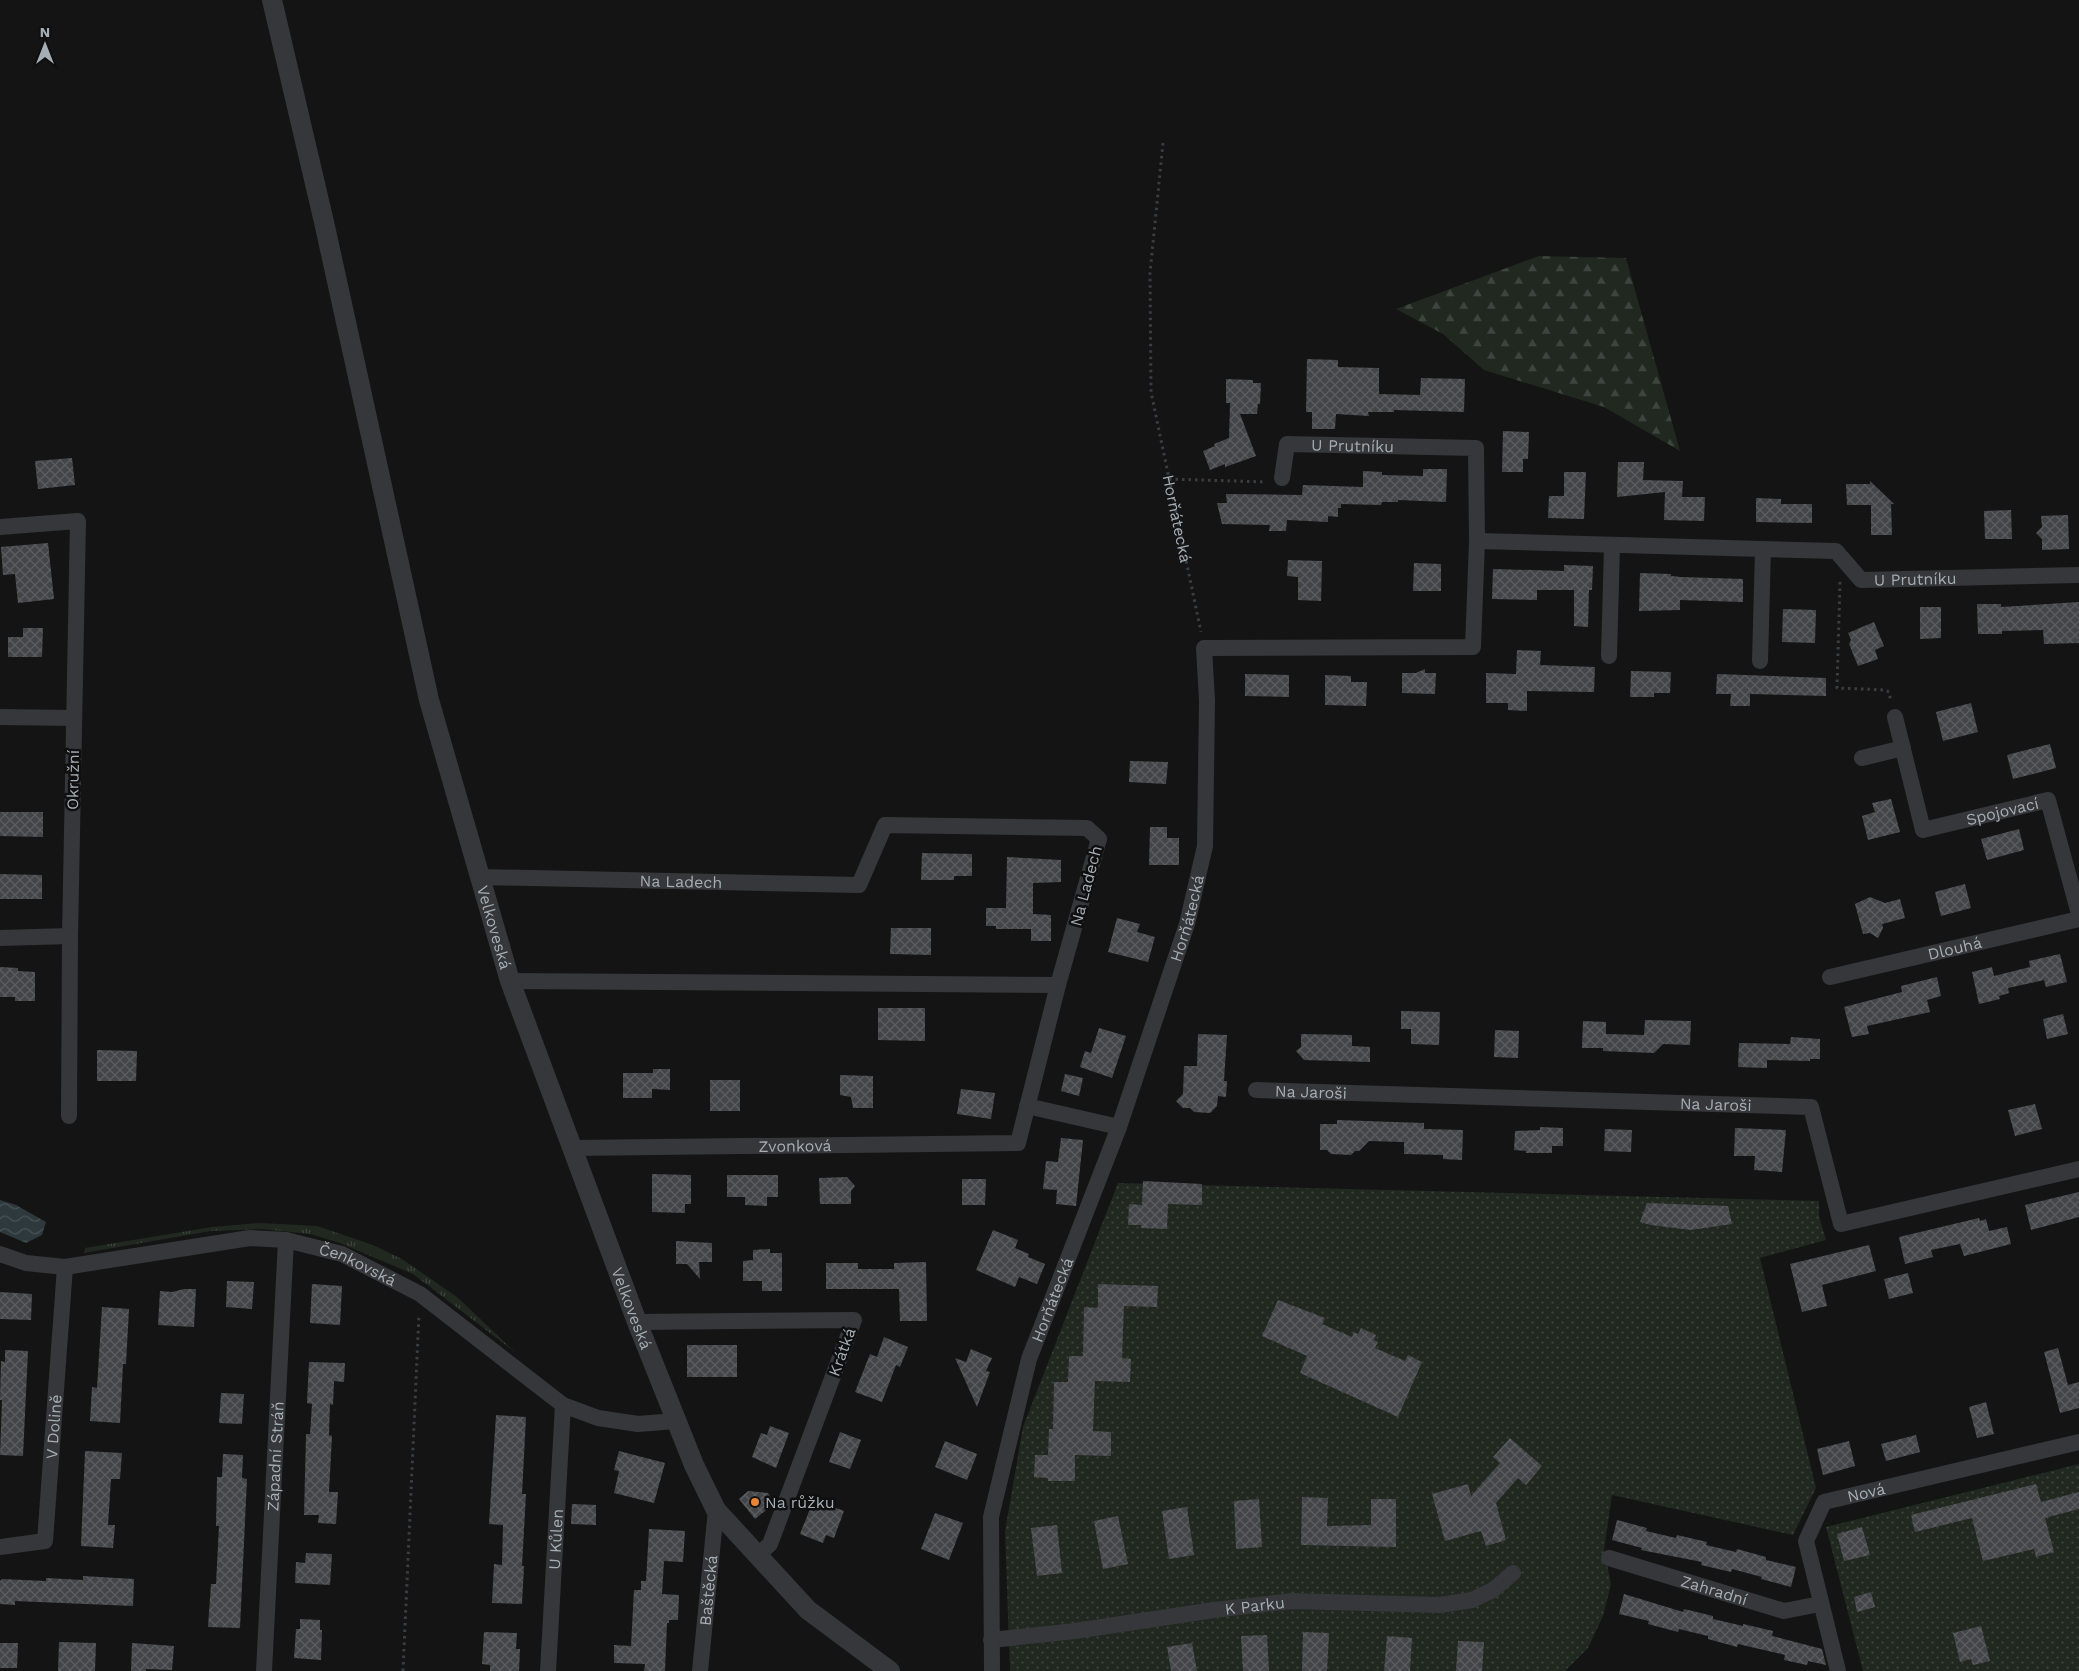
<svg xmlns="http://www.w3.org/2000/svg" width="2079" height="1671" font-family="'Work Sans',sans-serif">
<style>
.grass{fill:url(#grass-tufts)}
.forest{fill:url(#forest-firs)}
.garden{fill:url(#garden-dots)}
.water{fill:url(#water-waves)}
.building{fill:url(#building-cross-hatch)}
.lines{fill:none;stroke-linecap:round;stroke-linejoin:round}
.path{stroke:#3b3e41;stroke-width:3;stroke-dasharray:2.5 4;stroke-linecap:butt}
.minor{stroke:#35373a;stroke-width:16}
.tertiary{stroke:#35373a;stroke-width:20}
.poi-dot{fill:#ea8437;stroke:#0f0f10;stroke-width:2}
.labels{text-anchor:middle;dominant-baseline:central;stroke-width:5;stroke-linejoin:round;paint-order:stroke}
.street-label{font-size:16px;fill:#a6aeb5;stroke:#0f0f10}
.poi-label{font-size:16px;fill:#a6aeb5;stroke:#0f0f10;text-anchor:start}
</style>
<defs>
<pattern id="grass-tufts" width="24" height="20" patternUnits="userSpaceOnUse" patternTransform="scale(1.25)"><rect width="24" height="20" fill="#202820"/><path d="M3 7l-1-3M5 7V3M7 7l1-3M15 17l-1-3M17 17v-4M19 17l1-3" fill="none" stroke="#3d453e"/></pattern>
<pattern id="forest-firs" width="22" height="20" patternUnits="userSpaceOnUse" patternTransform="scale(1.25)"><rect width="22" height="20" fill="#202820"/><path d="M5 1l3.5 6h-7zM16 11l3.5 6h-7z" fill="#3d453e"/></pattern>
<pattern id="garden-dots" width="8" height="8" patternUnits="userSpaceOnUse" patternTransform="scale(1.25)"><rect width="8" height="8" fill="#202820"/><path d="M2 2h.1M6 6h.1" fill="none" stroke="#3d453e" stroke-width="1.8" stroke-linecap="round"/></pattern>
<pattern id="water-waves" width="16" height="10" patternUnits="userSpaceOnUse" patternTransform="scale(1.25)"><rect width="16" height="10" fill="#2d393d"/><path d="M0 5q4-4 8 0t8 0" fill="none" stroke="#485357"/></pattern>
<pattern id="building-cross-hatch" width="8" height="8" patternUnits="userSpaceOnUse" patternTransform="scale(1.25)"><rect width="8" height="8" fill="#434548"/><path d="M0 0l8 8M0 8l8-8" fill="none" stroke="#5b5d60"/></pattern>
</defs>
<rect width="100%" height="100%" fill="#141415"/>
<path class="grass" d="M260 1223 317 1226 373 1245 402 1259 457 1297 515 1352 413 1274 340 1243 310 1234 261 1229 211 1231 84 1253 85 1248 212 1227Z"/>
<path class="forest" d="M1539 256 1626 258 1680 451 1604 407 1484 370 1443 334 1396 309Z"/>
<g class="garden">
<path d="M1118 1183 1819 1201V1216L1826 1240 1760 1258 1816 1488 1793 1535 1612 1495 1604 1550 1611 1584 1603 1616 1588 1648 1565 1671H1010L1005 1531 1023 1427Z"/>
<path d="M2079 1464V1671H1863L1826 1527Z"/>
</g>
<path class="water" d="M0 1200 16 1205 46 1222 42 1235 26 1243 0 1232Z"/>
<g class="building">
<path d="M1307 359 1338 360V367L1379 368V394L1420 395 1421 378 1465 379 1464 412 1394 410V412H1368L1369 416 1336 414 1335 429H1312V412H1306Z"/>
<path d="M1226 379 1253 380V383H1261L1260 404H1258L1257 414H1240L1256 456 1225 467V464L1210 470 1203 451 1215 446 1214 444 1229 438 1230 403H1226Z"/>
<path d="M1503 431 1529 432 1528 459H1523V472H1502Z"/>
<path d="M72 458 75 485 38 489 35 461Z"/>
<path d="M1618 462H1644L1643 480 1683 481 1682 497H1705L1704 521 1664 520 1665 492 1617 497Z"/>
<path d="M1423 469H1447L1446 502 1398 500V502H1382L1381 505 1341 504V508H1338V517L1328 516V522L1287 520 1286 531H1269L1270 525 1222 524 1217 503H1227L1226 494 1302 495 1303 485 1363 487V471L1382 472V475L1423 476Z"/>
<path d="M1564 472H1586L1584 519 1548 518 1549 496H1564Z"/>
<path d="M1870 481 1894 504H1891L1892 535H1871V505H1847L1846 484H1870Z"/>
<path d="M1756 498 1781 499V504H1812V523L1756 522Z"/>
<path d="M2011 510 2012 539H1985L1984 511Z"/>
<path d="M2068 515 2069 549 2042 550V539L2036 533 2042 527 2041 516Z"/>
<path d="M48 543 54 599 18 603 15 574 3 575 1 547Z"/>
<path d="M1288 560 1322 561 1321 601 1298 600V577L1287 576Z"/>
<path d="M1414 563 1441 564V591H1413Z"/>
<path d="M1564 565 1593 566 1592 590H1589L1588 627 1574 626V590H1537V600L1492 599 1493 569 1564 571Z"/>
<path d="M1640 573 1671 574V576L1681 577 1743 579V602L1680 600V610L1639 611Z"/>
<path d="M2079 602V643L2044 644 2043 630 2002 631V634H1978L1977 604H2001V607Z"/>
<path d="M1920 607H1941V638L1920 639Z"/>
<path d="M1783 609 1816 610 1815 643 1782 642Z"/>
<path d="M1874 622 1884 646 1875 650 1878 659 1858 666 1849 644 1851 640 1848 633Z"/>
<path d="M23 628H43L42 657H8V637H23Z"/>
<path d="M1517 650 1541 651 1540 665 1595 667 1594 692 1527 691V711L1508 710V703H1486V673L1516 674Z"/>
<path d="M1425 669V673H1436L1435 694 1402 693V673H1416Z"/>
<path d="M1631 671 1671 672 1670 693H1654V697H1630Z"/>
<path d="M1245 674 1289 675V697L1245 696Z"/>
<path d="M1717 674 1826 678V696L1750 694V706H1730L1731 694H1716Z"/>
<path d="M1325 675 1351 676V682H1367L1366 706 1325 705Z"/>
<path d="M1971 703 1978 732 1943 741 1936 712Z"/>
<path d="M2050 744 2056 768 2013 779 2007 755Z"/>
<path d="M1130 761 1168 762 1166 784 1129 782Z"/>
<path d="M1891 799 1900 832 1868 840 1862 816 1875 812 1872 803Z"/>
<path d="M0 812H43V837L0 836Z"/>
<path d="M1150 827H1167V838H1179V865H1149Z"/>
<path d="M2019 829 2024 850 1987 860 1981 839Z"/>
<path d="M922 853 972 854V876H954V880H921Z"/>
<path d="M1007 857 1061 860V882L1033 883V914L1051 915V941H1031V929H996V926H986V908H1006Z"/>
<path d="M0 874 42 875V899H0Z"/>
<path d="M1965 884 1971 908 1941 916 1935 892Z"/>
<path d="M1870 897 1885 903 1900 899 1905 918 1882 924 1883 928 1878 938 1870 933 1863 934 1855 904Z"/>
<path d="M1117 918 1140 924 1137 932 1155 937 1148 962 1108 952Z"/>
<path d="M891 928H931V955L890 954Z"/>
<path d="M2060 954 2067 982 2046 987 2044 980 2008 988 2009 993 1999 996 2000 999 1979 1004 1972 972 1992 967 1994 976 2030 967 2029 961Z"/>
<path d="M0 967 18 968V971L35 972V1001H15V997H0Z"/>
<path d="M1937 977 1941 996 1927 1000 1930 1012 1867 1026 1869 1034 1852 1037 1844 1007 1902 992 1901 986Z"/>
<path d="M878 1008H925V1041L878 1040Z"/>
<path d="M1401 1011 1440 1012 1439 1045 1411 1044V1029H1401Z"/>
<path d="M2063 1014 2068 1034 2047 1039 2043 1019Z"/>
<path d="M1645 1020 1691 1021 1690 1045 1663 1044 1654 1053 1603 1051V1048H1582L1583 1021 1606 1022V1034L1644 1035Z"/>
<path d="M1099 1028 1126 1036 1112 1078 1080 1067 1085 1051 1091 1053Z"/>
<path d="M1495 1030 1519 1031 1518 1058 1494 1057Z"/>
<path d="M1198 1034 1227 1035 1224 1081H1227L1226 1097 1218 1096 1217 1106 1210 1113 1194 1112 1190 1108H1183L1176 1101 1183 1094 1184 1066H1197Z"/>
<path d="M1301 1034 1352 1035V1046L1370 1047V1062L1304 1060 1296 1051 1301 1047Z"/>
<path d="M1791 1037 1820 1039V1059H1810V1061L1767 1060V1068L1738 1067 1739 1043 1790 1044Z"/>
<path d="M97 1050 137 1051 136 1081H97Z"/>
<path d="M653 1069H670V1090L652 1089V1098H623V1073H653Z"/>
<path d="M1065 1074 1083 1078 1079 1096 1061 1091Z"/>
<path d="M840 1075 873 1076V1108H853L851 1097 840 1095Z"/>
<rect x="710" y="1080" width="30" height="31"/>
<path d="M961 1089 995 1093 991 1119 957 1114Z"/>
<path d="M2035 1104 2042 1129 2015 1136 2008 1110Z"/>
<path d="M1337 1120 1424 1123V1129L1463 1130 1462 1160 1443 1159V1155L1404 1154V1142L1369 1141 1359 1151H1355L1351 1155 1331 1154 1327 1150H1320V1124H1337Z"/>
<path d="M1540 1127 1563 1128V1146H1552V1153H1526V1151L1514 1150 1515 1131 1540 1130Z"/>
<path d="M1735 1128 1786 1130 1782 1172 1754 1170 1755 1156H1734Z"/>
<path d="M1605 1129 1632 1130 1631 1152 1604 1151Z"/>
<path d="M1061 1138 1083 1140 1076 1206 1056 1204 1057 1190 1043 1189 1046 1161 1058 1162Z"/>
<path d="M652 1174 691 1175V1204H685V1213L652 1212Z"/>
<path d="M727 1175H778V1197H767V1206L745 1205V1197H727Z"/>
<path d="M847 1177 855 1186 851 1191V1204H820L819 1178Z"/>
<path d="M962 1179H986L985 1205H962Z"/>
<path d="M1143 1181 1202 1184V1205L1168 1204 1167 1229 1141 1228V1225H1128L1129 1204 1142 1205Z"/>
<path d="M2079 1192V1217L2031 1230 2025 1205Z"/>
<path d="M1647 1203 1728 1206 1732 1224 1691 1230 1651 1225 1640 1222Z"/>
<path d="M1979 1218 1980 1221 1986 1219 1989 1231 2007 1227 2011 1244 1964 1256 1960 1244 1931 1250 1933 1257 1905 1264 1899 1237Z"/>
<path d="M993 1230 1018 1240 1015 1248 1029 1254 1028 1257 1045 1264 1037 1284 1019 1277 1015 1287 976 1270Z"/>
<path d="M676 1241 712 1243V1262H699L700 1279 687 1264H676Z"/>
<path d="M1869 1245 1876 1271 1822 1285 1827 1306 1802 1312 1790 1264Z"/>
<path d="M770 1249V1253H782V1291H762V1281H743V1261L753 1260V1250Z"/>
<path d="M926 1262 927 1321H900L899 1289H826V1263H858V1269H894V1263Z"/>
<path d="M1908 1273 1913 1293 1889 1299 1884 1279Z"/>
<path d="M227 1281 254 1282 252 1309 226 1307Z"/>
<path d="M312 1284 342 1286 340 1325 310 1323Z"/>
<path d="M1098 1284 1158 1286 1157 1307 1124 1306 1122 1358 1131 1359 1130 1382 1095 1381 1093 1431 1111 1432V1456L1075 1455V1481H1048V1478L1034 1477 1035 1455H1048L1049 1429H1053L1054 1382H1068L1069 1356H1083L1084 1307 1098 1308Z"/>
<path d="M184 1289H196L194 1327 158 1325 160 1291 172 1292Z"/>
<path d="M0 1292 32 1294 31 1320 0 1319Z"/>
<path d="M1278 1300 1325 1318 1322 1324 1352 1337 1354 1332 1358 1334 1361 1328 1376 1335 1374 1340 1378 1342 1375 1348 1405 1361 1408 1355 1422 1362 1398 1417 1300 1373 1307 1356 1262 1336Z"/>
<path d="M102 1307 129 1309 126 1364H123L120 1423 90 1421 92 1387 97 1388Z"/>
<path d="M884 1337 908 1347 900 1367 896 1365 882 1402 855 1392 870 1354 877 1357Z"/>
<rect x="687" y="1345" width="50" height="32"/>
<path d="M2058 1348 2068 1385 2079 1382V1408L2060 1413 2044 1352Z"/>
<path d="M971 1349 992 1358 986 1371 990 1372 977 1407 955 1358 966 1362Z"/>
<path d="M5 1350 28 1351 23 1456 0 1455 2 1400H0L1 1361 5 1362Z"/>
<path d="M309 1362 345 1363 344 1382 334 1381 333 1405 330 1404 329 1435 332 1436 329 1492H338L336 1524 318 1523 319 1515H304L306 1434H310L312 1404 307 1403Z"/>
<path d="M221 1393 244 1394 242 1424 219 1423Z"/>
<path d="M1986 1402 1994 1434 1977 1438 1969 1407Z"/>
<path d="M496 1415 526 1417 522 1494H526L522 1566H524L522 1604 492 1603 494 1564 502 1565 503 1525 489 1524Z"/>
<path d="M770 1426 789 1433 776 1468 752 1457 761 1433 767 1435Z"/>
<path d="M840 1432 861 1440 850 1469 829 1462Z"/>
<path d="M1916 1435 1920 1452 1886 1461 1881 1444Z"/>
<path d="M1510 1438 1542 1466 1526 1485 1518 1478 1496 1503 1506 1540 1486 1546 1481 1531 1445 1541 1432 1494 1468 1484 1471 1496 1500 1463 1493 1457Z"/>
<path d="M945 1441 977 1454 967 1480 935 1467Z"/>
<path d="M1849 1441 1855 1466 1823 1475 1817 1449Z"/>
<path d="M85 1451 122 1453 120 1479H111L108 1525H115L113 1548 81 1546Z"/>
<path d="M619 1451 665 1463 654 1503 614 1493 619 1471 614 1470Z"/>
<path d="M223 1454 243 1455 242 1478 247 1479 240 1628 208 1627 211 1584H216L219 1526H216L217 1477H222Z"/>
<path d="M2036 1484 2041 1502 2079 1492V1509L2045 1518 2054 1552 2036 1557 2034 1549 1983 1561 1972 1518 1915 1532 1911 1515Z"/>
<path d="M748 1491 768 1493 775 1503 755 1519 739 1499Z"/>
<path d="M1302 1497 1328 1498 1327 1526 1371 1525V1499H1396V1547L1301 1545Z"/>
<path d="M1259 1499 1262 1547 1236 1549 1234 1501Z"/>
<path d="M817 1501 844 1511 834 1538 826 1535 823 1543 800 1534 810 1509 814 1511Z"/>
<path d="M572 1504 596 1505V1525L571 1524Z"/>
<path d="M1187 1507 1194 1555 1169 1559 1162 1511Z"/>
<path d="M935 1513 963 1523 949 1560 921 1549Z"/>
<path d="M1118 1516 1128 1564 1103 1569 1094 1521Z"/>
<path d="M1617 1520 1647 1528 1646 1531 1676 1538 1677 1535 1707 1542 1706 1545 1736 1552 1737 1549 1766 1557V1560L1796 1567 1791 1587 1761 1579 1762 1577 1732 1569 1731 1572 1701 1565 1702 1562 1641 1550 1642 1548 1612 1540Z"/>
<path d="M1057 1525 1062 1573 1037 1576 1031 1528Z"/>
<path d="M1862 1527 1870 1555 1844 1561 1837 1534Z"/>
<path d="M649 1529 685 1531 683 1562 664 1561 662 1594 679 1595 678 1620H669V1623H667L665 1671H644L645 1664 614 1663V1645L631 1646 634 1590H641V1581H646Z"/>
<path d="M306 1553 332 1554 330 1585 295 1583 296 1562 305 1563Z"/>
<path d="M83 1576 134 1579 133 1606 15 1601V1605L0 1604V1581L2 1579 46 1581V1578L83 1580Z"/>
<path d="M1871 1592 1875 1607 1857 1612 1854 1597Z"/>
<path d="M1624 1594 1683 1612 1684 1609 1713 1616V1619L1743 1626V1624L1773 1631 1772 1636 1822 1649 1826 1665 1808 1661 1807 1665 1784 1660 1785 1655 1738 1644 1737 1647 1708 1639V1636L1679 1629 1678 1632 1648 1624 1649 1621 1619 1614Z"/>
<path d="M300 1619 320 1620V1630H322L321 1660 294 1658 296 1629H300Z"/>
<path d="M1981 1626 1990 1661 1973 1665 1971 1659 1960 1662 1953 1633Z"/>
<path d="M484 1632 517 1633 516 1649H520L519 1671H490V1665L482 1664Z"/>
<path d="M1303 1632 1329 1633 1327 1671H1302Z"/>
<path d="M1267 1635 1269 1671H1243L1241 1636Z"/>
<path d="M1387 1636 1412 1638 1410 1671H1384Z"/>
<path d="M1458 1641 1484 1642 1482 1671H1456Z"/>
<path d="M59 1642 96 1643 95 1671H58Z"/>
<path d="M0 1643H18L17 1668H0Z"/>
<path d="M132 1643 174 1646 172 1670 146 1669V1671H131Z"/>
<path d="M1192 1643 1197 1671H1171L1167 1647Z"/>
</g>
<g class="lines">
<g class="path">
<path id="s1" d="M1163 143 1150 273 1151 392 1201 632"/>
<path d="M1169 479 1266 482"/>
<path d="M1840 582 1837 688 1885 690 1889 692 1891 702"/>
<path d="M403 1671 419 1314"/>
</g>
<g class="minor">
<path id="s2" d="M1282 478 1287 444 1476 448 1477 541 1836 551 1861 580 2079 575"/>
<path d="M0 527 78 521 70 936 69 1116"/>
<path d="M1609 656 1612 545"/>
<path d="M1760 661 1763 549"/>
<path d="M0 717 74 718"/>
<path id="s3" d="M1895 717 1923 830 2048 800 2079 914"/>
<path d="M1862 758 1903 748"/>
<path id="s4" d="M480 877 859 885 885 825 1087 828 1099 839 1058 985 510 981"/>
<path d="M0 938 70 936"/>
<path id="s5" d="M1830 977 2079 919"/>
<path id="s6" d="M1256 1090 1811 1107 1841 1224 2079 1169"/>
<path d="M1027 1106 1119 1127"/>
<path id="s7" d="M573 1148 1018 1143 1058 985"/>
<path id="s8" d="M0 1254 26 1263 65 1267 250 1238 286 1240 342 1254 420 1294 563 1405 598 1418 638 1424 676 1421"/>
<path d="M637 1322 854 1320 770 1544 758 1555"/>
<path id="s9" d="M0 1547 45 1541 65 1267"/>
<path id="s10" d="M1609 1558 1784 1611 1820 1604"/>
<path id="s11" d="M991 1640 1075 1631 1214 1610 1292 1601 1440 1605 1472 1600 1493 1590 1513 1573"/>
<path id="s12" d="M264 1671 286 1240"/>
<path id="s13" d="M548 1671 563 1405"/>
<path id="s14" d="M700 1671 716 1510"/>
<path id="s15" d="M992 1671 991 1517 1029 1359 1119 1127 1187 924 1205 846 1207 700 1204 648 1473 647 1477 541"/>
<path id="s16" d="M1838 1671 1806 1541 1824 1502 2079 1442"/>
</g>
<path class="tertiary" id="s17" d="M272 0 324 222 429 700 510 981 637 1322 694 1465 716 1510 808 1610 890 1671"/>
</g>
<circle class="poi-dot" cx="755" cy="1502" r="5"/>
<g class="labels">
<g class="street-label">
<text stroke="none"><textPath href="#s2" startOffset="100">U Prutníku</textPath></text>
<text stroke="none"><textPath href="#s1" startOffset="379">Horňátecká</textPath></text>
<text stroke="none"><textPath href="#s2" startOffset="768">U Prutníku</textPath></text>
<text transform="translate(73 780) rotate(-89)">Okružní</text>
<text stroke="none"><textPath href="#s3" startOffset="198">Spojovací</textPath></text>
<text stroke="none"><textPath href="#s4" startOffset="201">Na Ladech</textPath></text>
<text transform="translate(1086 886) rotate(-75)">Na Ladech</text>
<text stroke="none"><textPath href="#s15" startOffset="785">Horňátecká</textPath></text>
<text stroke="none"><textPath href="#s17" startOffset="954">Velkoveská</textPath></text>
<text stroke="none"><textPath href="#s5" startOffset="128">Dlouhá</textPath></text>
<text stroke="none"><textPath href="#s6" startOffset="55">Na Jaroši</textPath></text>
<text stroke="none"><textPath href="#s6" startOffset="460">Na Jaroši</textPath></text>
<text stroke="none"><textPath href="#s7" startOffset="222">Zvonková</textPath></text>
<text stroke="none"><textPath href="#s8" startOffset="366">Čenkovská</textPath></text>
<text stroke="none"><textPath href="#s15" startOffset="380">Horňátecká</textPath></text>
<text stroke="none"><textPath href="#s17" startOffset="1359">Velkoveská</textPath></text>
<text transform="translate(842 1352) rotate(-70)">Krátká</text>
<text stroke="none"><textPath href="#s9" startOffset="160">V Dolině</textPath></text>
<text stroke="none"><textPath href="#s12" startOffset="215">Západní Stráň</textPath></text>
<text stroke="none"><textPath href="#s16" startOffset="220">Nová</textPath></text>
<text stroke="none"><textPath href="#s13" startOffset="132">U Kůlen</textPath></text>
<text stroke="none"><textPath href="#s14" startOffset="81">Baštěcká</textPath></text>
<text stroke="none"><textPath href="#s10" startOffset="110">Zahradní</textPath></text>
<text stroke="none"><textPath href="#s11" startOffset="266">K Parku</textPath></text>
</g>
<g class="poi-label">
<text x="765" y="1502">Na růžku</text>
</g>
</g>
<g transform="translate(45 45)" stroke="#0f0f10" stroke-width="4" paint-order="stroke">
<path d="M0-4L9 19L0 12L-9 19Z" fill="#a6aeb5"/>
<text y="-8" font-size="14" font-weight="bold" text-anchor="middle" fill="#a6aeb5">N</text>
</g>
</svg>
